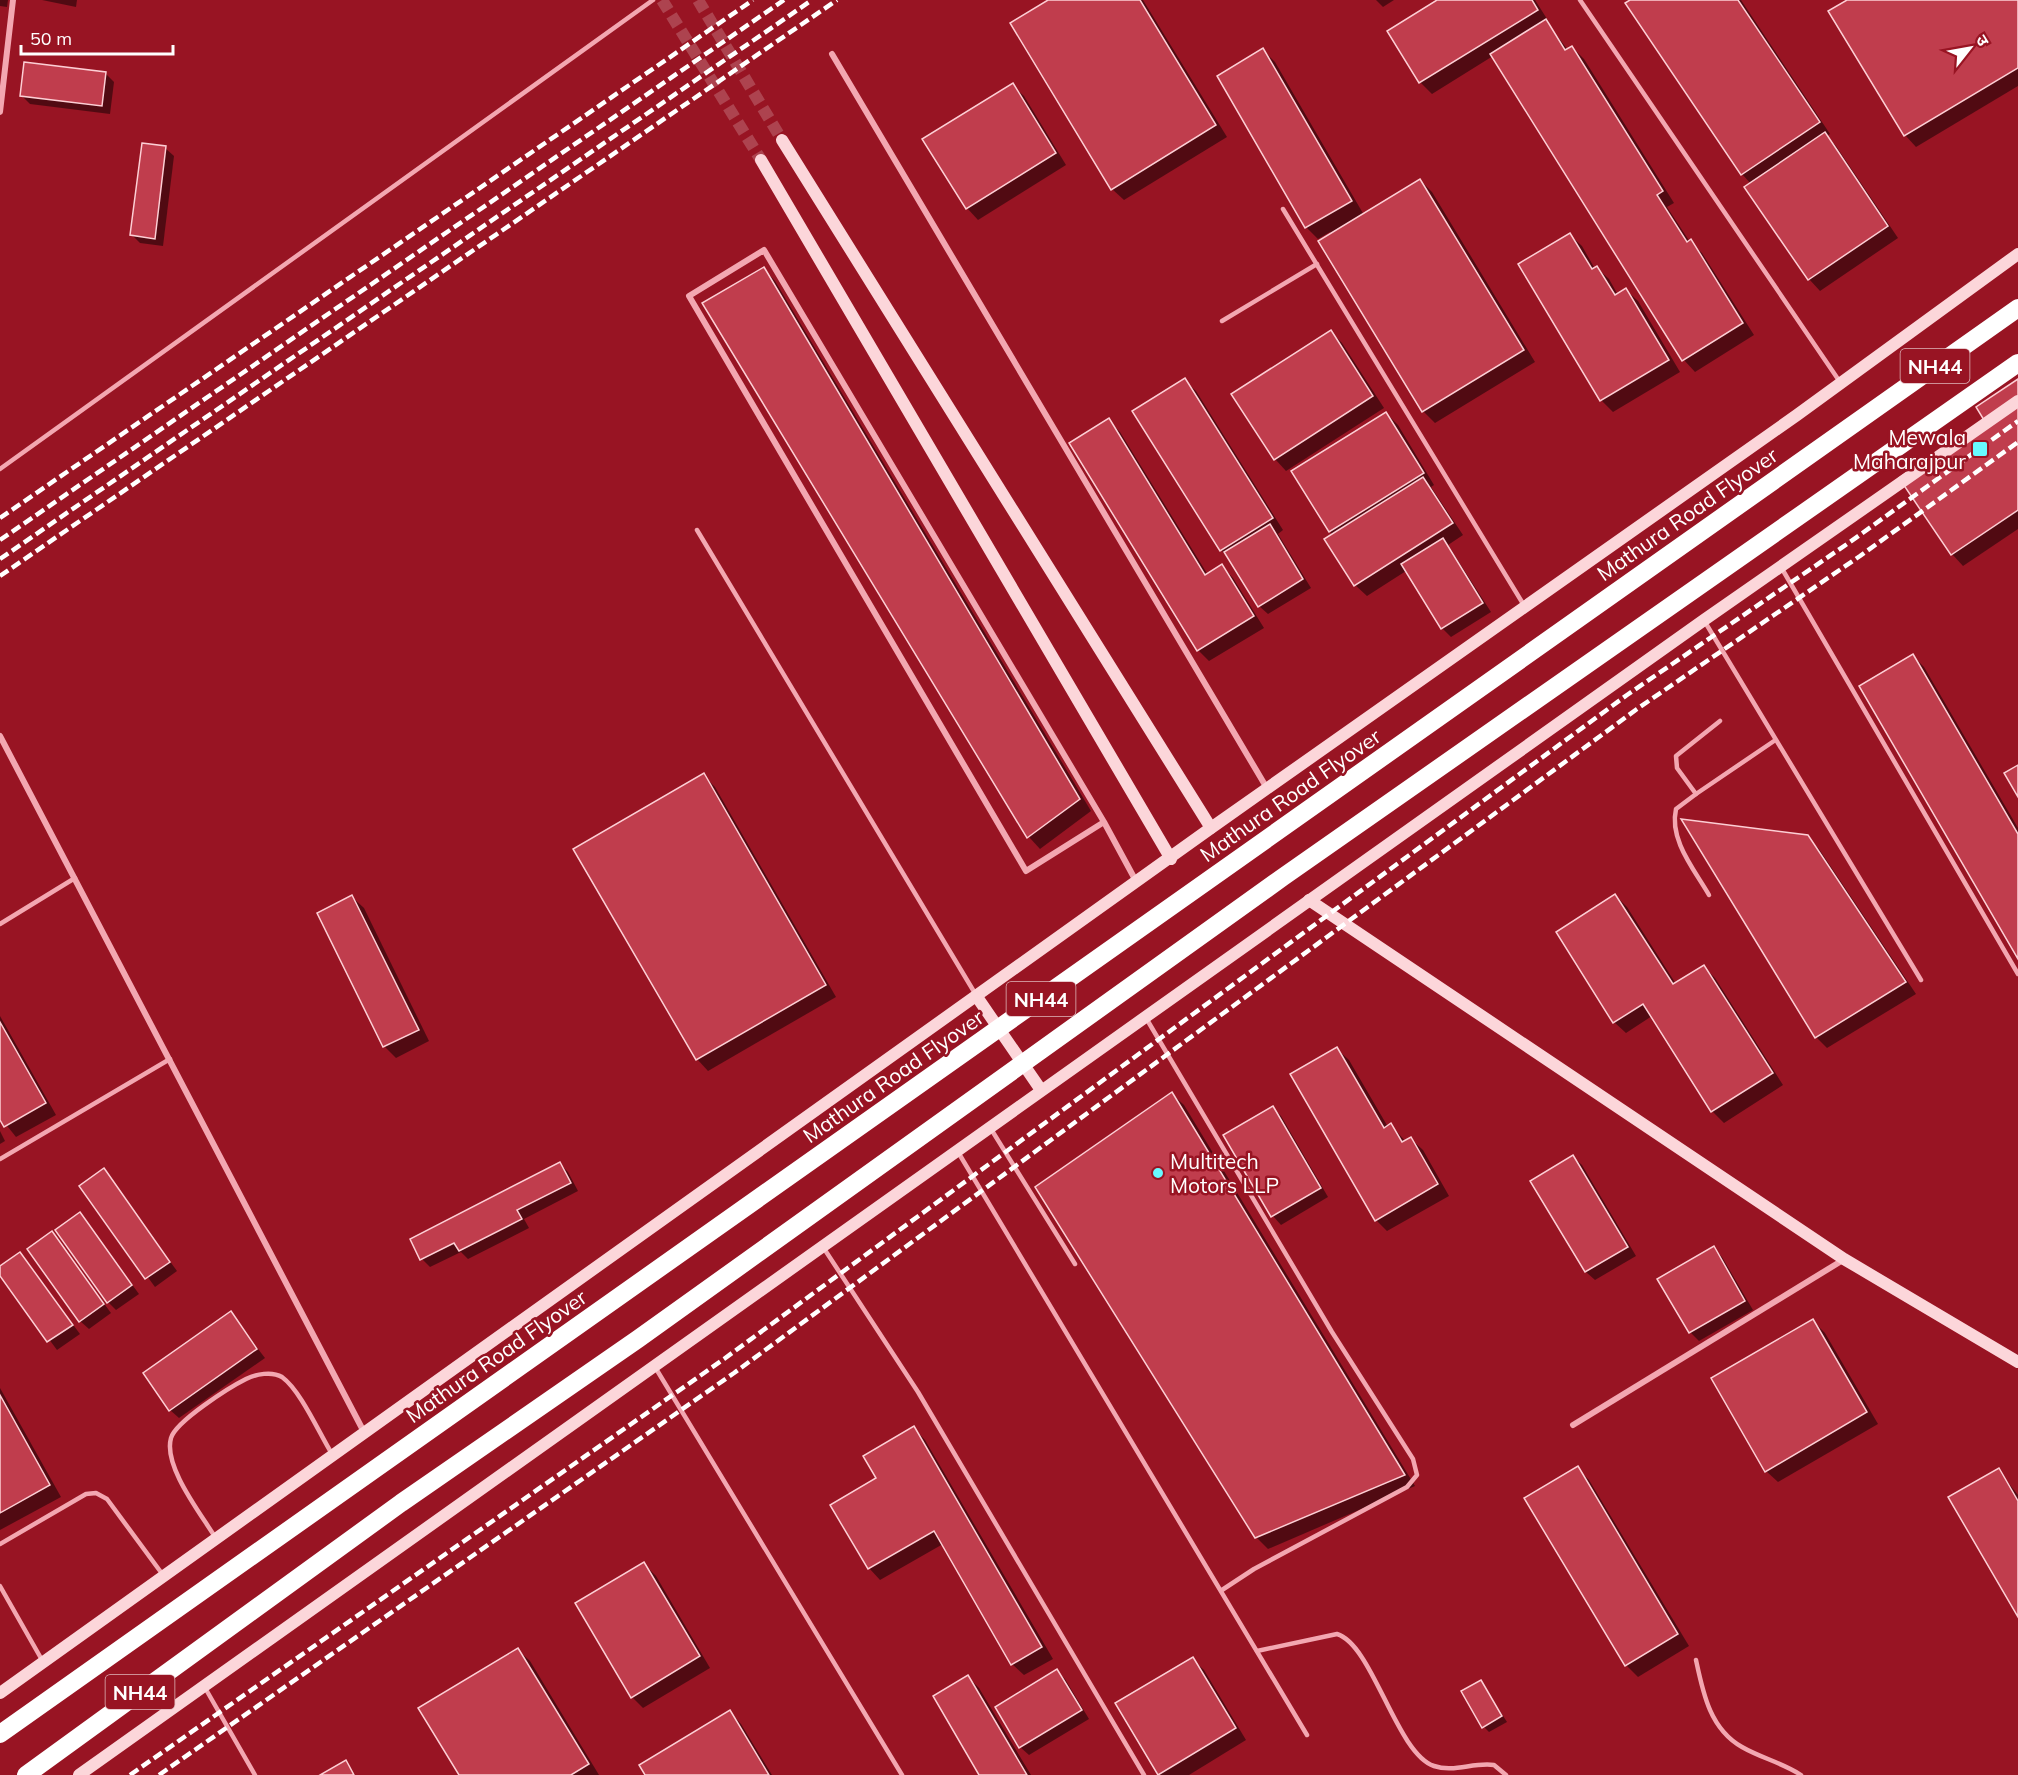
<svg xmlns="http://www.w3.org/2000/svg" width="2018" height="1775" font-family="Mulish,'Noto Sans Devanagari',sans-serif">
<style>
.shadow{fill:#0007}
.building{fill:#c03d4d;stroke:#fdcfd5;stroke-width:1.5}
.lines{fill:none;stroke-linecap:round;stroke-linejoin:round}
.secondary-tunnel{stroke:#ad434f;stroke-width:12;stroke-dasharray:12 6;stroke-linecap:butt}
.lane{stroke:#f3a7b1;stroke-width:4.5}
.street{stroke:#f3a7b1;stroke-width:6}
.secondary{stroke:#fcd6da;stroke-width:12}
.highway{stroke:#fff;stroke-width:18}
.rail{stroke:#fff;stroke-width:4.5;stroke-dasharray:10 4.5;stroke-linecap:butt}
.poi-dot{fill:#68faff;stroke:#981423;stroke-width:2}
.labels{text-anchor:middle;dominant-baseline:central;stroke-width:5;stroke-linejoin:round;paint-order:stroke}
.shield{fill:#981423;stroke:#e0b8bd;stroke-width:1.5}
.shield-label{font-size:20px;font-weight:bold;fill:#fff}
.poi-label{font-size:21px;fill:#fff;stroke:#981423;text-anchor:end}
.street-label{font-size:21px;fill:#fff;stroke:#981423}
</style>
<rect width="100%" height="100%" fill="#981423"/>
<g class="shadow">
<path d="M0 0H8L7 7 0 6Z"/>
<path d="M42 0H77L76 7Z"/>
<path d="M1051 0H1143L1227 137 1124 200 1112 189Z"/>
<path d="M1376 0H1394L1383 7Z"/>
<path d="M1440 0H1535L1549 22 1547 23 1568 50 1572 47 1584 59 1674 203 1667 207 1690 242 1702 253 1754 335 1695 372 1684 360 1493 56 1432 94 1420 82Z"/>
<path d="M1633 0H1741L1830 134 1827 136 1836 146 1898 238 1820 291 1809 279 1751 184 1742 174Z"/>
<path d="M1850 0H2018V86L1916 147 1905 135Z"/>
<path d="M1263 50 1275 62 1364 215 1420 180 1432 192 1535 362 1435 423 1423 411 1330 232 1318 239 1306 227 1219 76Z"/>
<path d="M105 73 114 82 110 114 30 104 22 96Z"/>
<path d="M1012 85 1024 96 1066 165 978 220 967 208Z"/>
<path d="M165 148 174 156 163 246 140 243 132 235Z"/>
<path d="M1570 235 1582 246 1595 269 1597 268 1609 279 1618 295 1626 290 1638 301 1680 372 1613 412 1601 400Z"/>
<path d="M764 269 775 281 1091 811 1040 849 1029 837 704 304Z"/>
<path d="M1331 332 1342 343 1384 408 1286 471 1275 459Z"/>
<path d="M1184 380 1196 391 1283 530 1278 534 1311 588 1268 614 1259 606 1231 560 1221 550Z"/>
<path d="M2018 381V529L1963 566 1952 554 1986 421Z"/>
<path d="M1386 413 1398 425 1434 485 1431 487 1463 535 1448 545 1491 612 1451 637 1442 628 1406 571 1367 596 1355 585 1330 531Z"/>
<path d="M1108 420 1120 432 1208 575 1222 566 1233 578 1264 628 1209 661 1198 650Z"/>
<path d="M1913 656 1924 667 2018 828V956Z"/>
<path d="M703 775 715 787 836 997 708 1071 697 1059Z"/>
<path d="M1807 837 1819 849 1916 994 1827 1048 1816 1037Z"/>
<path d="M1615 895 1627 907 1676 984 1704 967 1715 978 1783 1085 1724 1123 1713 1112 1652 1016 1626 1033 1614 1022Z"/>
<path d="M352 897 364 908 429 1041 396 1058 384 1046Z"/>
<path d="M0 1016 56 1115 16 1137 0 1117Z"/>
<path d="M1337 1049 1349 1060 1388 1127 1391 1125 1406 1142 1411 1139 1423 1150 1449 1196 1387 1231 1376 1220Z"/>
<path d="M1172 1094 1184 1105 1415 1486 1268 1549 1256 1537Z"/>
<path d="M1273 1108 1281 1116 1328 1197 1281 1225 1273 1216 1225 1135Z"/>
<path d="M0 1131 5 1141 0 1144Z"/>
<path d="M1573 1157 1582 1165 1636 1256 1595 1280 1586 1272 1532 1181Z"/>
<path d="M560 1164 568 1172 578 1191 524 1219 529 1228 468 1259 461 1252 430 1267 422 1259Z"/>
<path d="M103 1170 177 1271 155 1287 81 1186Z"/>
<path d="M80 1214 139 1294 116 1310 108 1302Z"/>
<path d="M52 1233 111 1313 89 1329 80 1321Z"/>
<path d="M1713 1248 1722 1257 1753 1310 1699 1341 1690 1332 1659 1279Z"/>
<path d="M20 1254 80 1334 57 1350 0 1273V1268Z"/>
<path d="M230 1313 265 1358 179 1418 170 1410Z"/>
<path d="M1813 1321 1825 1333 1878 1424 1778 1482 1766 1471Z"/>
<path d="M0 1388 61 1497 0 1530Z"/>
<path d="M914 1428 925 1440 1053 1659 1024 1675 1012 1664 943 1544 880 1580 869 1568Z"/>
<path d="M1577 1468 1589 1480 1689 1646 1638 1677 1626 1665Z"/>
<path d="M1998 1470 2018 1495V1614Z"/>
<path d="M644 1564 656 1576 710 1668 643 1708 632 1697Z"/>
<path d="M518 1650 530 1661 599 1775H460Z"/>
<path d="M1192 1659 1204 1670 1246 1740 1189 1775H1160Z"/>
<path d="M1057 1671 1065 1679 1089 1719 1029 1755 1020 1747Z"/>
<path d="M968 1677 979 1688 1031 1775H981Z"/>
<path d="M1481 1682 1507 1722 1489 1732 1484 1727Z"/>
<path d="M730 1712 741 1724 772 1775H646Z"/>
</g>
<g class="building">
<path d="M1048 0H1140L1216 125 1111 190 1010 23Z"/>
<path d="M1437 0H1532L1538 10 1419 83 1387 31Z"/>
<path d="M1630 0H1738L1820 122 1741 175 1625 3Z"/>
<path d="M1847 0H2018V68L1904 136 1828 11Z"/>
<path d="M1546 19 1565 50 1572 46 1663 191 1657 195 1687 242 1691 239 1743 323 1682 361 1490 54Z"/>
<path d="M1263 48 1352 201 1305 228 1217 76Z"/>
<path d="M24 62 106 72 102 106 20 96Z"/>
<path d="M1013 83 1056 153 966 209 922 139Z"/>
<path d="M1825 132 1888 226 1808 280 1744 187Z"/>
<path d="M142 143 166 146 155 239 130 235Z"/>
<path d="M1420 179 1524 350 1422 412 1318 241Z"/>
<path d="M1570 233 1592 269 1597 266 1615 295 1626 288 1669 360 1600 401 1518 264Z"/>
<path d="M764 267 1080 799 1027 838 702 303Z"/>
<path d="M1331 330 1373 396 1274 460 1231 394Z"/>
<path d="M1185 378 1273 518 1220 551 1132 411Z"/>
<path d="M2018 379V510L1951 555 1899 478 1984 420 1976 407Z"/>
<path d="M1386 412 1424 473 1329 532 1291 471Z"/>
<path d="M1109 418 1205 575 1222 564 1254 616 1197 651 1069 443Z"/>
<path d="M1423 477 1453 523 1354 586 1324 539Z"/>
<path d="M1270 524 1303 579 1258 607 1224 552Z"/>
<path d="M1443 538 1483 603 1441 629 1401 564Z"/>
<path d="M1913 654 2018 834V959L1859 686Z"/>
<path d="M2018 765V797L2004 773Z"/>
<path d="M704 773 826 985 696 1060 573 849Z"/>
<path d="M1681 819 1808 835 1906 982 1815 1038Z"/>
<path d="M1615 894 1673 984 1704 965 1773 1073 1711 1112 1643 1004 1613 1023 1556 932Z"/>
<path d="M352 895 419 1030 383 1047 317 913Z"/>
<path d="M0 1022 46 1103 4 1127 0 1120Z"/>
<path d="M1337 1047 1384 1128 1391 1123 1402 1142 1411 1137 1438 1184 1375 1221 1290 1074Z"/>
<path d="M1172 1092 1405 1475 1255 1538 1035 1187Z"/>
<path d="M1273 1106 1321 1188 1271 1217 1223 1135Z"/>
<path d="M1573 1155 1628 1247 1585 1272 1530 1181Z"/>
<path d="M560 1162 571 1183 517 1210 522 1219 459 1251 454 1243 420 1260 410 1239Z"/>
<path d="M104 1168 170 1262 145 1279 79 1186Z"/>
<path d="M80 1212 132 1285 107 1303 55 1230Z"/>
<path d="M52 1231 104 1304 79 1322 27 1249Z"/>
<path d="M1714 1246 1745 1301 1689 1333 1657 1279Z"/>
<path d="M20 1252 73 1325 47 1342 0 1276V1266Z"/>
<path d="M231 1311 257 1349 169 1411 143 1373Z"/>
<path d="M1813 1319 1867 1412 1765 1472 1711 1378Z"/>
<path d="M0 1395 50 1485 0 1513Z"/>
<path d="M914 1426 1042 1647 1011 1665 934 1531 868 1569 830 1505 876 1478 863 1456Z"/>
<path d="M1578 1466 1678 1634 1625 1666 1524 1498Z"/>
<path d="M1999 1468 2018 1501V1617L1948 1497Z"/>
<path d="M644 1562 700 1656 631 1698 575 1603Z"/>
<path d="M518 1648 589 1764 571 1775H459L418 1708Z"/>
<path d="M1193 1657 1236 1728 1158 1775 1115 1703Z"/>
<path d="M1057 1669 1082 1710 1019 1748 995 1707Z"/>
<path d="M968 1675 1027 1775H979L933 1696Z"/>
<path d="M1481 1680 1502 1716 1482 1728 1461 1691Z"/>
<path d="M730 1710 769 1775H645L639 1765Z"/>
<path d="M346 1760 354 1775H320Z"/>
</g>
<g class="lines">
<g class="secondary-tunnel">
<path d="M662 0 761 160"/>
<path d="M698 0 782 140"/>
</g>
<g class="lane">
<path d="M1580 0 1840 382"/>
<path d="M1283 209 1525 607"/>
<path d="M1222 321 1317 264"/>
<path d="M0 469 653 0"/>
<path d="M697 530 976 995"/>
<path d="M1781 567 2018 974"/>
<path d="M1705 622 1921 980"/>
<path d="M1720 721 1676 756 1677 768 1696 794 1774 741"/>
<path d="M1696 794 1676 809C1669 840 1694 869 1709 895"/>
<path d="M0 924 75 878"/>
<path d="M1146 1018 1332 1332 1413 1459 1417 1475 1407 1487 1254 1569 1222 1590"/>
<path d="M991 1129 1075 1264"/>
<path d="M958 1152 1307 1735"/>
<path d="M0 1159 170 1059"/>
<path d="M823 1247 918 1392 1144 1775"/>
<path d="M655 1367 902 1775"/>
<path d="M215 1537C201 1514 163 1466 171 1438 176 1421 230 1387 246 1379 256 1374 272 1371 282 1377 301 1391 319 1433 332 1454"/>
<path d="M0 1544 86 1494 96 1493 107 1499 163 1575"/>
<path d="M0 1586 42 1660"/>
<path d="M1257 1651 1337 1634C1373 1645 1396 1753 1434 1766 1454 1773 1473 1762 1494 1765L1506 1775"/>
<path d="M1696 1660C1703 1693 1710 1729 1742 1747 1761 1758 1783 1763 1801 1775"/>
<path d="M204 1686 255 1775"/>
</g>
<g class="street">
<path d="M832 54 1268 790"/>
<path d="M0 112 13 0"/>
<path d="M0 736 365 1434"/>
<path d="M1104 822 764 250 689 296 1026 871 1104 822 1137 883"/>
<path d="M1573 1425 1843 1260"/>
</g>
<g class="secondary">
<path d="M782 140 1211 828"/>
<path d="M761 160 1171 859"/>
<path d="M1309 900 1844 1259 2018 1362"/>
<path d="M977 997 1041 1090"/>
<path d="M0 1693 1211 828 1797 415 2018 254"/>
<path d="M79 1775 1704 620 2018 401"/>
</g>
<g class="highway">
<path d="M0 1734 2018 308"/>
<path d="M26 1775 401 1503 638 1339 1283 877 2018 363"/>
</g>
<g class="rail">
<path d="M0 518 753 0"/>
<path d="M0 540 784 0"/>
<path d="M0 559 812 0"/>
<path d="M0 576 837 0"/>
<path d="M130 1775 724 1359 1627 695 1850 542 2018 421"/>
<path d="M159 1775 734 1373 1637 709 1860 556 2018 442"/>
</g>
</g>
<g class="poi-dot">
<rect x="1972" y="441" width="16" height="16" rx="3"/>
<circle cx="1158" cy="1173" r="6"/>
</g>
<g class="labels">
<g class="shield">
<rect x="1900.5" y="349" width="69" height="34" rx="4.5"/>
<rect x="1006.5" y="982" width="69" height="34" rx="4.5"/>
<rect x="105.5" y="1675" width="69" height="34" rx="4.5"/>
</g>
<g class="shield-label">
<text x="1935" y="366">NH44</text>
<text x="1041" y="999">NH44</text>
<text x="140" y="1692">NH44</text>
</g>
<g class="poi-label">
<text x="1966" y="437">Mewala<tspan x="1966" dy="24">Maharajpur</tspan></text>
<text x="1170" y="1161" text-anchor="start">Multitech<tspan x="1170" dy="24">Motors LLP</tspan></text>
</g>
<g class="street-label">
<text transform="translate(1687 514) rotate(-35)">Mathura Road Flyover</text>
<text transform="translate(1290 795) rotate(-35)">Mathura Road Flyover</text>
<text transform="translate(893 1076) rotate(-35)">Mathura Road Flyover</text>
<text transform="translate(496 1356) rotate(-35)">Mathura Road Flyover</text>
</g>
</g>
<g transform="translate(1970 48) rotate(59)" stroke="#981423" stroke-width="4.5" paint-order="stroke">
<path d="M0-4.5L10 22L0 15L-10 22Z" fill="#ffffff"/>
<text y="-9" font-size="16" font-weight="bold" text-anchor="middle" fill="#ffffff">उ</text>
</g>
<path d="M21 45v9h152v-9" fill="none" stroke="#ffffff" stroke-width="3"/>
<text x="30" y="45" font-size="18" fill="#ffffff" stroke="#981423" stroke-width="4.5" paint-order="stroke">50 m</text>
</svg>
